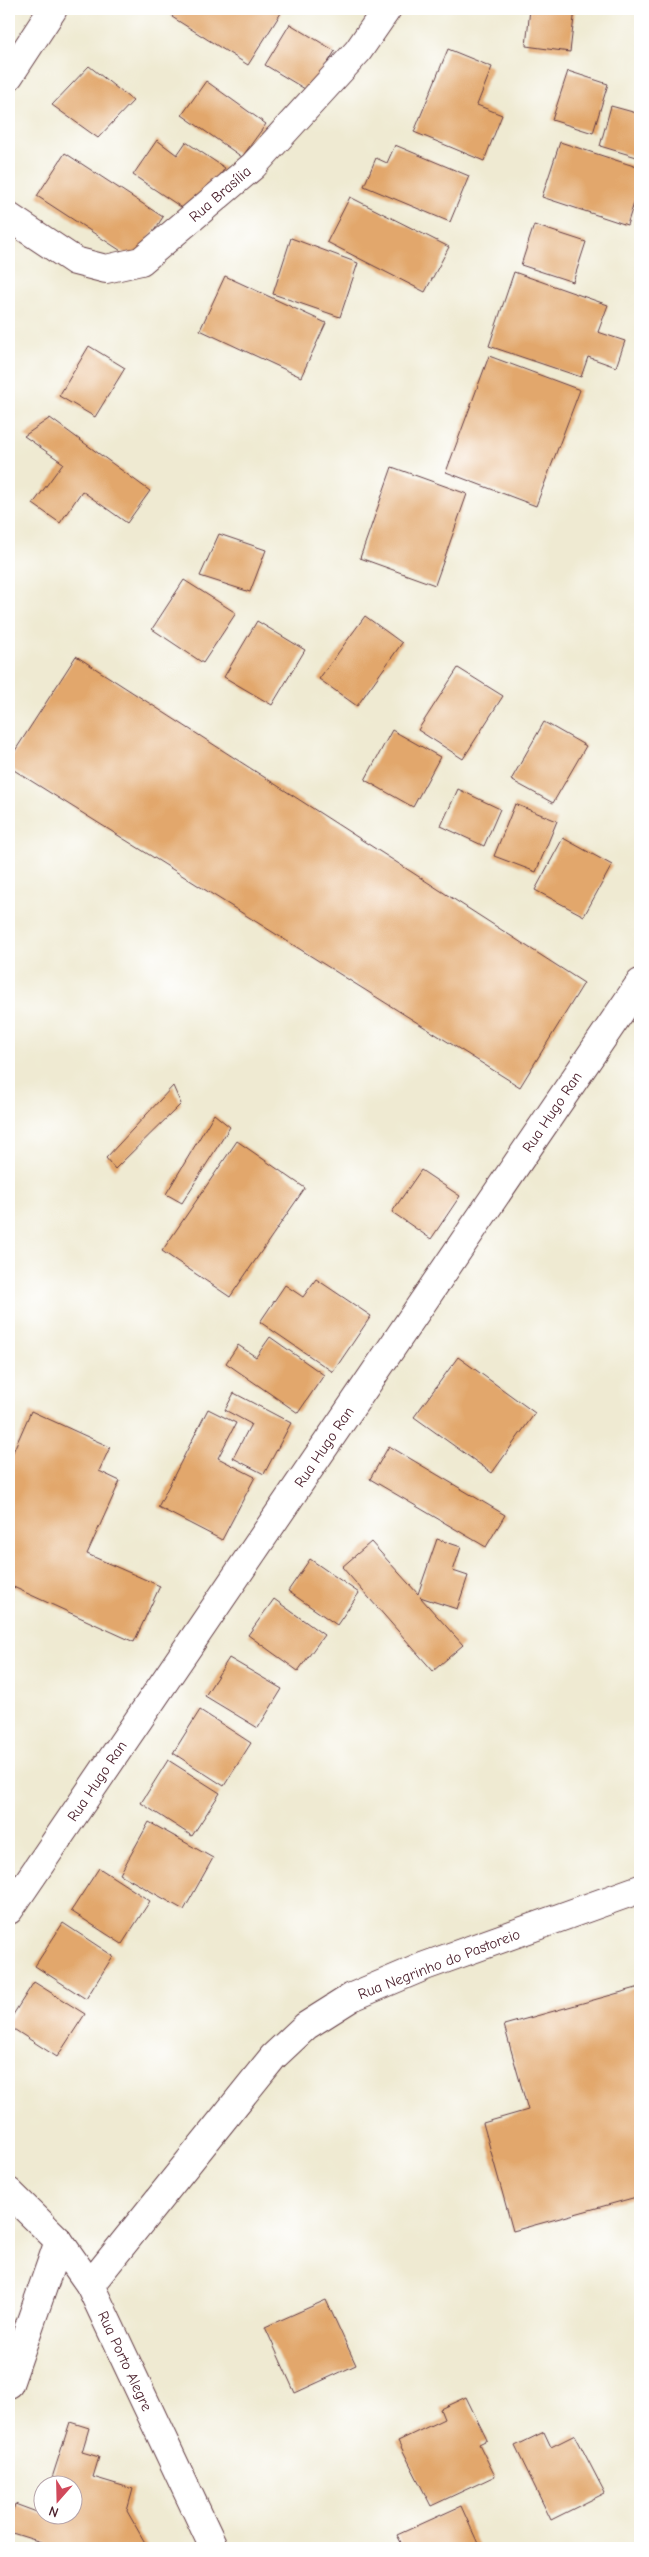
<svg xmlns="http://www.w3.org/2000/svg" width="649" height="2557" font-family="'Comic Neue',sans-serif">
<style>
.building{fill:#e2a76c}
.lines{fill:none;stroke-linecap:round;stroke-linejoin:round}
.minor-casing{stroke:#633d44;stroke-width:30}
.minor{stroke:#fff;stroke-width:28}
.labels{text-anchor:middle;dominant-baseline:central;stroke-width:5;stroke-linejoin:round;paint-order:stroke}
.street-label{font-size:15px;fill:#4a1f2b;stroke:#fff}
</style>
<rect width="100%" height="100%" fill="#fff"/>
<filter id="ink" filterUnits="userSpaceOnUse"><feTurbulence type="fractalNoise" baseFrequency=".02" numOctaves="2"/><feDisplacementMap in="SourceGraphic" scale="10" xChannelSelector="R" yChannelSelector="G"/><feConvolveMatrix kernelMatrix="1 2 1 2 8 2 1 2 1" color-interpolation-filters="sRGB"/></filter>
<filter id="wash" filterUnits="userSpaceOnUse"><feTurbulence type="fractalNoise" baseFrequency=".0096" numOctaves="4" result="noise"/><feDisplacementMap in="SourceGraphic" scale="20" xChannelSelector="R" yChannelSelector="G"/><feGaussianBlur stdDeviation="1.12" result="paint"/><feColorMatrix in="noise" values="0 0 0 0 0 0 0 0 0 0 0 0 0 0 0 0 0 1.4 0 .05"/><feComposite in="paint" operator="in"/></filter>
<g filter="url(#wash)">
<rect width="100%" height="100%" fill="#efead2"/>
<g id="blocks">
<g class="building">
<path d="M177 9H274L281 13 248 65 172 17Z"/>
<path d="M530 9H575L570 52 526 46Z"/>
<path d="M290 24 335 51 310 92 265 65Z"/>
<path d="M448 49 492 67 477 105 502 115 484 161 414 132Z"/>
<path d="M89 66 133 101 98 138 52 105Z"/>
<path d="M568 71 608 84 593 133 552 120Z"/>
<path d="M206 81 266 124 242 157 182 115Z"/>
<path d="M611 106 640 114V158L600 146Z"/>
<path d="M157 140 177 155 186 142 225 168 193 215 133 175Z"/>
<path d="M560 142 640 168V184L627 225 542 197Z"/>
<path d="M395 145 469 176 450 222 364 186 376 158 387 163Z"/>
<path d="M65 153 163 217 135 260 37 196Z"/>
<path d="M350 197 449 247 425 292 327 242Z"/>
<path d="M534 225 586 242 573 282 521 265Z"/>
<path d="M291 238 358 263 340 317 273 294Z"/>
<path d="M514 272 608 305 598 332 625 341 616 367 588 357 581 377 489 346Z"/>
<path d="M225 276 326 323 301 377 200 330Z"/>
<path d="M89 346 125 368 95 417 59 396Z"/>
<path d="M489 356 580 390 536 506 446 472Z"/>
<path d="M50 418 150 491 127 523 82 491 60 523 33 504 63 463 24 436Z"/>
<path d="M392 467 467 494 435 585 360 558Z"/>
<path d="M219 534 266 550 250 592 200 576Z"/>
<path d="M184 580 236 613 203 663 152 629Z"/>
<path d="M365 616 402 643 357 706 319 679Z"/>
<path d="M257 621 305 650 272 705 224 677Z"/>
<path d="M76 656 584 983 520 1087 9 767V760Z"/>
<path d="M458 668 503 696 463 759 418 730Z"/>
<path d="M544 722 586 746 553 803 511 780Z"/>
<path d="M392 730 440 757 413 807 365 780Z"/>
<path d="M458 789 500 809 484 846 441 826Z"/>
<path d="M515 804 557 821 536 872 494 856Z"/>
<path d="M563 838 612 865 584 916 535 890Z"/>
<path d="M173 1086 181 1104 115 1169 106 1158Z"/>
<path d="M214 1114 230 1127 182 1203 166 1194Z"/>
<path d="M237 1141 305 1188 230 1297 162 1251Z"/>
<path d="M421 1170 460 1196 431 1239 392 1212Z"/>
<path d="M316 1279 371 1316 333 1372 260 1322 285 1285 303 1297Z"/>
<path d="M270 1337 324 1375 298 1413 226 1363 238 1345 256 1357Z"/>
<path d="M458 1357 535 1413 492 1473 414 1417Z"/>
<path d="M234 1393 291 1423 264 1474 233 1458 251 1424 225 1410Z"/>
<path d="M208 1409 236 1423 218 1458 255 1477 222 1540 158 1507Z"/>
<path d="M31 1411 110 1447 99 1471 120 1481 87 1554 160 1586 134 1642 9 1585V1461Z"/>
<path d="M389 1446 505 1515 486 1547 370 1479Z"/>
<path d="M437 1539 461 1547 453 1571 468 1576 457 1609 420 1597 463 1645 433 1671 342 1567 371 1542 418 1594Z"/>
<path d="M310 1559 359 1593 337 1625 288 1591Z"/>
<path d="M274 1599 324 1635 298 1671 248 1635Z"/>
<path d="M229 1658 282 1689 258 1728 205 1696Z"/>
<path d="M200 1710 251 1743 224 1786 173 1753Z"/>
<path d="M168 1760 220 1793 192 1836 141 1803Z"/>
<path d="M149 1822 213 1858 184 1910 120 1874Z"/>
<path d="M99 1868 150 1901 122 1944 71 1911Z"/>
<path d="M63 1923 113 1956 86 1999 35 1966Z"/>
<path d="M34 1982 85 2014 57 2057 9 2026V2021Z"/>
<path d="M640 1987V2196L513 2231 483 2123 528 2110 504 2025Z"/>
<path d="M326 2300 356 2365 295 2393 265 2327Z"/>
<path d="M466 2397 487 2440 479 2444 495 2476 431 2506 398 2441 444 2419 440 2409Z"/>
<path d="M70 2422 89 2428 82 2452 99 2457 93 2477 133 2489 127 2511 148 2548H60L9 2532V2524L15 2504 42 2514H72V2484H50Z"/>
<path d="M544 2432 551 2447 575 2435 605 2493 551 2520 515 2446Z"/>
<path d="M461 2506 480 2548H404L397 2535Z"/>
</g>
</g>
</g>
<g filter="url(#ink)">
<use href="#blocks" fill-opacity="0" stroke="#633d44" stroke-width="1"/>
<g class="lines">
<g class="minor-casing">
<g id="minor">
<path d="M9 76 53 9"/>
<path d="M9 217 75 261 106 269 141 261 253 166 358 51 387 9"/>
<path d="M9 1910 640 983"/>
<path d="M9 2192 59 2241 90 2285 214 2548"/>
<path d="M90 2285 273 2057 306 2026 352 1997 425 1966 640 1889"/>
<path d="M9 2384 59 2241"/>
</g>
</g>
<use href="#minor" class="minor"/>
</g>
</g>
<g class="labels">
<g class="street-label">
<text transform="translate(220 194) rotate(-41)">Rua Brasília</text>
<text transform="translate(552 1112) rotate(-56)">Rua Hugo Ran</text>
<text transform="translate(324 1447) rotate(-56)">Rua Hugo Ran</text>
<text transform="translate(97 1781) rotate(-56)">Rua Hugo Ran</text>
<text transform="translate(439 1964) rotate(-21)">Rua Negrinho do Pastoreio</text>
<text transform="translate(125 2361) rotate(65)">Rua Porto Alegre</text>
</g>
</g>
<rect width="649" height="2557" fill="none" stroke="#fff" stroke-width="30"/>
<g transform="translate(58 2500) rotate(200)"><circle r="24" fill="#ffffff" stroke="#b7a5aa"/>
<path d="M0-4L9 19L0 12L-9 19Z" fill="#d1495b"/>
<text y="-8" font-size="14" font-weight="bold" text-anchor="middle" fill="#4a1f2b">N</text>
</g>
</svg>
